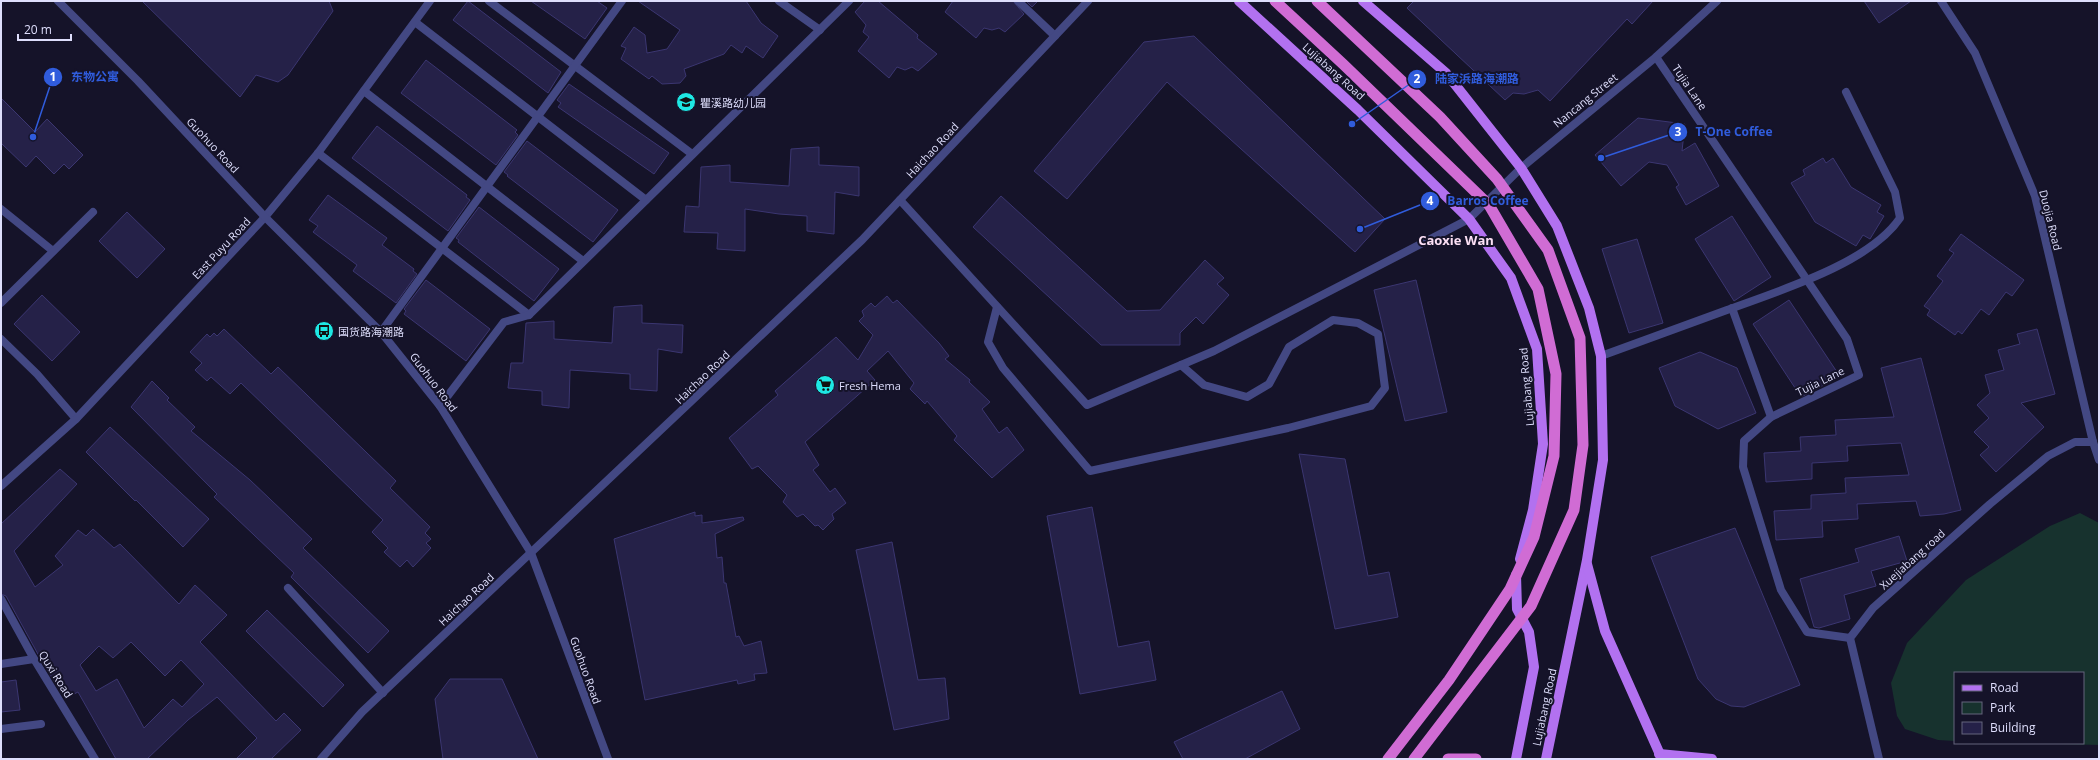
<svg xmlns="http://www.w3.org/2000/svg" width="2100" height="760" font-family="'Open Sans','Noto Sans SC',sans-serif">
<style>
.green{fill:#17322e}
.building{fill:#252148;stroke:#3b3671;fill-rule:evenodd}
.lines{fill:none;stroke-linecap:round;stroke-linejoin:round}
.service{stroke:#434883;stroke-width:8}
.minor{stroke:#434883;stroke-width:8}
.tertiary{stroke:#434883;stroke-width:8}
.primary{stroke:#b271f0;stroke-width:10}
.trunk{stroke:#d06cd4;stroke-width:11}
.trunk-bridge{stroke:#d06cd4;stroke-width:11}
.labels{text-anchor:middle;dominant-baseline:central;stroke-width:4;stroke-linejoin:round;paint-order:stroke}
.street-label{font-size:11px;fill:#dedefc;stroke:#151329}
.poi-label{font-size:11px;fill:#dedefc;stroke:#151329;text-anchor:start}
.quarter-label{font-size:13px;font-weight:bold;fill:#fce0f5;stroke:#151329}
.leader{fill:none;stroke:#305cdc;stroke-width:1.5}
.callout-dot{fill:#305cdc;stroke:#151329;stroke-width:1.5}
.mark-label{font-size:12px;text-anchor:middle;font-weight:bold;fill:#fff}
.callout-label{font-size:12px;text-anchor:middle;font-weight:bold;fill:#305cdc;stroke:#151329;stroke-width:4;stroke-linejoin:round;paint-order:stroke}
</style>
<rect width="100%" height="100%" fill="#151329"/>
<path class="green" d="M2080 513 2099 523V745L2027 743H2083V673H1955V741L1938 740 1905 729 1897 716 1891 683 1907 643 1966 580 2050 526Z"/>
<g class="building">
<path d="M142 1H329L333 11 288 75 278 82 256 75 240 97Z"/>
<path d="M468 1 561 72 548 93 453 20Z"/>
<path d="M531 1H597L607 8 585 39Z"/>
<path d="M638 1H746L761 23 778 36 763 58 746 46 742 53 731 45 724 54 684 69 686 76 680 83 662 84 652 76 649 79 621 59 626 48 621 46 634 27 645 35 647 53 667 49 680 30Z"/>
<path d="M865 1H878L918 35 917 38 937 54 918 71 912 67 905 70 897 67 889 78 858 51 869 37 863 32 866 25 855 12Z"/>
<path d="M953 1H1013L1024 14 1005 32 999 28 992 30 984 28 976 38 945 12Z"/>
<path d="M1026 1H1038L1032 7Z"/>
<path d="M1414 1H1653L1632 24 1627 19 1550 101 1538 90 1524 94 1513 93 1505 100 1407 8Z"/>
<path d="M1864 1H1911L1879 23Z"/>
<path d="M1194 36 1385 219 1355 252 1167 82 1067 199 1034 171 1144 42Z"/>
<path d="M426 60 517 130 515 132 518 135 496 165 401 93Z"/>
<path d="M569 84 669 153 654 174 558 107 561 103 557 100Z"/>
<path d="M1 98 35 132 47 119 83 155 69 169 64 164 54 174 36 156 26 167 1 143Z"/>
<path d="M1638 118 1685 124 1682 151 1695 143 1719 186 1686 205 1676 187 1679 185 1667 165 1649 162 1621 186 1595 155Z"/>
<path d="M377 126 467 195 466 197 470 200 448 231 352 158Z"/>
<path d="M527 141 618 210 593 242 507 176 508 175 504 172Z"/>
<path d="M819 147V165L859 167V196L835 192 834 234 807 231V216L779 214 745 209V251L717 249 718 233 684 232 686 206 699 207 701 167 730 165V182L789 186 791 149Z"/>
<path d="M1823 158 1826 163 1833 158 1851 187 1881 205 1877 212 1884 216 1870 239 1863 235 1856 246 1815 222 1791 183 1805 175 1803 170Z"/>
<path d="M328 195 387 238 382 245 414 269 413 271 417 274 396 303 353 271 357 265 313 232 318 226 309 220Z"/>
<path d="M1001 196 1127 311 1160 310 1205 260 1224 278 1217 284 1229 295 1203 324 1196 317 1180 333V345H1101L973 227Z"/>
<path d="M479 207 559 269 534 301 458 242 459 240 456 238Z"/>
<path d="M127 212 165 249 137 278 99 241Z"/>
<path d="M1732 216 1771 277 1734 301 1695 239Z"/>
<path d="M1961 234 2024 280 2012 296 2006 292 1989 315 1981 309 1962 334 1958 331 1955 335 1927 315 1930 310 1924 306 1943 281 1937 276 1954 253 1949 250Z"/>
<path d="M1637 239 1663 323 1629 333 1602 249Z"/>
<path d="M426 280 490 329 466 361 404 314 406 311 404 309Z"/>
<path d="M1416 280 1447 412 1405 421 1374 290Z"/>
<path d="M42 295 80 332 52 361 14 324Z"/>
<path d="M887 296 893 303 897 300 939 343 949 356 945 359 970 380 969 382 990 402 982 409 999 433 1007 427 1024 450 992 478 954 440 957 436 927 401 925 404 910 389 914 383 888 351 867 371 875 380 805 442 819 465 813 470 830 492 835 488 846 503 832 514 834 519 823 530 818 525 815 526 803 514 797 517 783 502 787 495 758 466 752 469 729 438 778 395 775 391 836 337 858 360 873 335 859 321 864 316 862 311 871 303 875 307Z"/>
<path d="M1789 300 1839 375 1822 386 1801 397 1753 324Z"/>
<path d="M642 305V323L683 325 682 353 658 349 657 391 630 389V374L570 370 569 408 542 405V391L508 388 511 363H523L526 323 554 321V339L612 343 614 307Z"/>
<path d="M224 329 271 374 278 367 396 481 390 488 430 527 425 533 431 539 426 543 431 548 413 567 407 560 400 567 384 552 388 548 372 532 383 520 241 383 230 394 211 377 207 381 195 370 202 363 190 352 207 334 210 337 214 333 217 336Z"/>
<path d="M2037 329 2055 394 2021 403 2044 427 1996 472 1980 455 1989 447 1974 432 1989 418 1977 405 1990 393 1985 375 2004 370 1998 350 2020 344 2017 334Z"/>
<path d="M1700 352 1737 368 1756 413 1718 429 1675 406 1659 368Z"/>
<path d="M1921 358 1961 510 1944 514 1920 516 1916 501 1857 504 1858 519 1822 521 1823 537 1776 540 1774 511 1811 509V495L1846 493 1845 478 1909 475 1901 443 1847 446 1848 461 1812 463V479L1766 482 1764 453 1801 451 1800 437 1836 435 1835 420 1894 417 1881 368Z"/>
<path d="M152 381 169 398 167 400 195 427 191 431 250 480 312 539 303 548 389 631 368 653 291 577 294 573 214 497 217 494 131 407Z"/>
<path d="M110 427 209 519 183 547 136 500 135 501 86 452Z"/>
<path d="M1299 454 1345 459 1368 576 1389 572 1398 617 1335 629Z"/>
<path d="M60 469 77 484 14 551 35 587 63 565 55 556 78 530 86 536 93 529 114 548 120 544 179 604 195 585 227 615 200 642 276 721 284 713 301 730 271 759H236L257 738 217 697 188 720 147 759H116L78 692 66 698 57 679 54 681 39 656 6 596 1 594V524ZM131 642 165 676 181 660 204 684 182 707 173 699 144 728 117 679 96 691 80 665 99 646 113 658Z"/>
<path d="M1092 507 1118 647 1149 641 1156 680 1080 694 1047 516Z"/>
<path d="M695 512V516L702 515V523L743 517 744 520 715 534 717 558 722 557 724 583H726L736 637 739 636 744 646 761 641 767 673 754 674 755 680 738 684 737 680 645 700 614 539Z"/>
<path d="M1735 528 1800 685 1744 707 1731 706 1716 699 1698 679 1651 557Z"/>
<path d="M1899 536 1907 561 1871 571 1876 586 1844 595 1850 619 1819 628 1814 627 1800 579 1859 562 1855 549Z"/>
<path d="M892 542 918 680 945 678 949 719 894 730 856 550Z"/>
<path d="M267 610 344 685 323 707 246 631Z"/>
<path d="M450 679H502L538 759H443L435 699Z"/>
<path d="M16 680 20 710 1 712V682Z"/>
<path d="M1282 691 1300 729 1245 759H1183L1174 742Z"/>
</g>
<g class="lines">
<g class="service">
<path d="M489 1 692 154"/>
<path d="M779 1 820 30"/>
<path d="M415 22 646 200"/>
<path d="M1656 57 1847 339 1859 375 1771 417 1744 441 1743 467 1781 590 1807 632 1850 638"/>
<path d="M364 91 583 261"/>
<path d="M318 153 529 315"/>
<path d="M1 209 53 251"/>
<path d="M1 303 93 212"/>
<path d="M1732 308 1771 417"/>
<path d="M381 332 622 1"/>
<path d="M1 339 37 374 76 419"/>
<path d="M1601 356C1643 341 1685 325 1727 310 1778 291 1869 264 1900 218L1895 192 1846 92"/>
<path d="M440 406 504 322 529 315 849 1"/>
<path d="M288 588 383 693"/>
<path d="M1 664 34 659"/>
<path d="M1 729 41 724"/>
</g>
<g class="minor">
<path d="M1018 1 1055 36"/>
<path d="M1941 1 1975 53 2035 196 2093 442 2099 460"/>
<path d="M900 200 1087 405 1214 351 1469 219 1521 168 1656 57 1717 1"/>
<path d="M997 307 988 342 1003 368 1090 471 1288 428 1371 406 1385 388 1378 334 1358 323 1333 320 1289 347 1269 384 1247 397 1204 385 1181 365"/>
<path d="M1 486 76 419 265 217 318 153 430 1"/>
<path d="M1 599 34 659 95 759"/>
<path d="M321 759 362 712 862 240 1088 1"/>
<path d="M1879 759 1850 638 1873 608 1990 504 2048 456 2075 442H2093"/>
</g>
<path class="tertiary" d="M58 1 138 81 265 217 381 332 440 406 531 553 608 759"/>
<g class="primary">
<path d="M1239 1 1358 110 1469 219 1511 278 1537 349 1543 444 1533 510 1520 559"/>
<path d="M1363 1 1446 73 1521 168 1557 226 1589 308 1601 356 1603 460 1587 560 1546 759"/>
<path d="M1587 564 1605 631 1662 759"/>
<path d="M1516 575 1517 609 1529 632 1534 667 1516 759"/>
<path d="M1659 754 1712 759"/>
</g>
<path class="trunk" d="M1448 759H1476"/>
<g class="trunk-bridge">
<path d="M1275 1 1343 64 1489 205 1538 289 1556 374 1554 456 1534 537 1510 589 1449 680 1388 759"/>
<path d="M1317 1 1440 117 1497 179 1548 250 1580 338 1583 445 1574 510 1531 606 1414 759"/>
</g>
</g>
<defs>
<g id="school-disc" transform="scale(1)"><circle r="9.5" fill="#1ee8e4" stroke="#151329"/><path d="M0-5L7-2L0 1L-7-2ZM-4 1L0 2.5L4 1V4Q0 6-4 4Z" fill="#111"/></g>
<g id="bus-disc" transform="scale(1)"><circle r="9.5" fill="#1ee8e4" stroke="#151329"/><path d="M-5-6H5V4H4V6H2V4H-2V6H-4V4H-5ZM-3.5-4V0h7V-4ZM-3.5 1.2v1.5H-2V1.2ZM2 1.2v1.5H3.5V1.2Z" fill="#111"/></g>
<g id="supermarket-disc" transform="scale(1)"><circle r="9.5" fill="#1ee8e4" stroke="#151329"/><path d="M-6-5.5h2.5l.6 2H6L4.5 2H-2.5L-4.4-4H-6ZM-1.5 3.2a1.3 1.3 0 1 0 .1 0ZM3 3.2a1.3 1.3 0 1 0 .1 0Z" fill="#111"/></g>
</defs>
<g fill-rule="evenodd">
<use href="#school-disc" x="686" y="102"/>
<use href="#bus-disc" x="324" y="331"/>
<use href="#supermarket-disc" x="825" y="385"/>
</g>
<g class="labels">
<g class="street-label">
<text transform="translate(1334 71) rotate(42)">Lujiabang Road</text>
<text transform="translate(1690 87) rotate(56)">Tujia Lane</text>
<text transform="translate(1585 100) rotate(-39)">Nancang Street</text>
<text transform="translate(213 145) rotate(47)">Guohuo Road</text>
<text transform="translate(932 150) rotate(-47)">Haichao Road</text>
<text transform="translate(2051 220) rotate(76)">Duojia Road</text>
<text transform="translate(221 248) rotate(-47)">East Puyu Road</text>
<text transform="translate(702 377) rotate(-44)">Haichao Road</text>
<text transform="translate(1820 381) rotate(-26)">Tujia Lane</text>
<text transform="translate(434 382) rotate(53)">Guohuo Road</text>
<text transform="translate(1526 387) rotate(-95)">Lujiabang Road</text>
<text transform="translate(1912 559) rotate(-42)">Xuejiabang road</text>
<text transform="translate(466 599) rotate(-43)">Haichao Road</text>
<text transform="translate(586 670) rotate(70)">Guohuo Road</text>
<text transform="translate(56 674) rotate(58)">Quxi Road</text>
<text transform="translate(1544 707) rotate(-78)">Lujiabang Road</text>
</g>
<g class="poi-label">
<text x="700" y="102">瞿溪路幼儿园</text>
<text x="338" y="331">国货路海潮路</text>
<text x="839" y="385">Fresh Hema</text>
</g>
<g class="quarter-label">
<text x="1456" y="240">Caoxie Wan</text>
</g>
</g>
<path class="leader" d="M33 137L53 77M1352 124L1417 79M1601 158L1678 132M1360 229L1430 201"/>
<g class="callout-dot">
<circle cx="33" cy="137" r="4"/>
<circle cx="1352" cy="124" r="4"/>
<circle cx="1601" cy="158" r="4"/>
<circle cx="1360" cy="229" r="4"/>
<circle cx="53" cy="77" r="10"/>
<circle cx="1417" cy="79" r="10"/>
<circle cx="1678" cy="132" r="10"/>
<circle cx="1430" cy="201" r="10"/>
</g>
<g class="mark-label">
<text x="53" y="81">1</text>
<text x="1417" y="83">2</text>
<text x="1678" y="136">3</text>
<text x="1430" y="205">4</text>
</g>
<g class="callout-label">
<text x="95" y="81">东物公寓</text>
<text x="1477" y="83">陆家浜路海潮路</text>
<text x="1734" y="136">T-One Coffee</text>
<text x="1488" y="205">Barros Coffee</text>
</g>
<rect width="2100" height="760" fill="none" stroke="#dedefc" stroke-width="4"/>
<rect x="1954" y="672" width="130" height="72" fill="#151329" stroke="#65647d"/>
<rect x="1962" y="685" width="20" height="6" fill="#b271f0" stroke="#65647d"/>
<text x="1990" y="692" font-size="12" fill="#dedefc">Road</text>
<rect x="1962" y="702" width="20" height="12" fill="#17322e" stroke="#65647d"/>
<text x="1990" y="712" font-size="12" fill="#dedefc">Park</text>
<rect x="1962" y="722" width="20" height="12" fill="#252148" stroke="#65647d"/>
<text x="1990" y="732" font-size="12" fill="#dedefc">Building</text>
<path d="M18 34v6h53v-6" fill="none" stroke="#dedefc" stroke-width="2"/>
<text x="24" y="34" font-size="12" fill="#dedefc" stroke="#151329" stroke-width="3" paint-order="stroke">20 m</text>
</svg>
